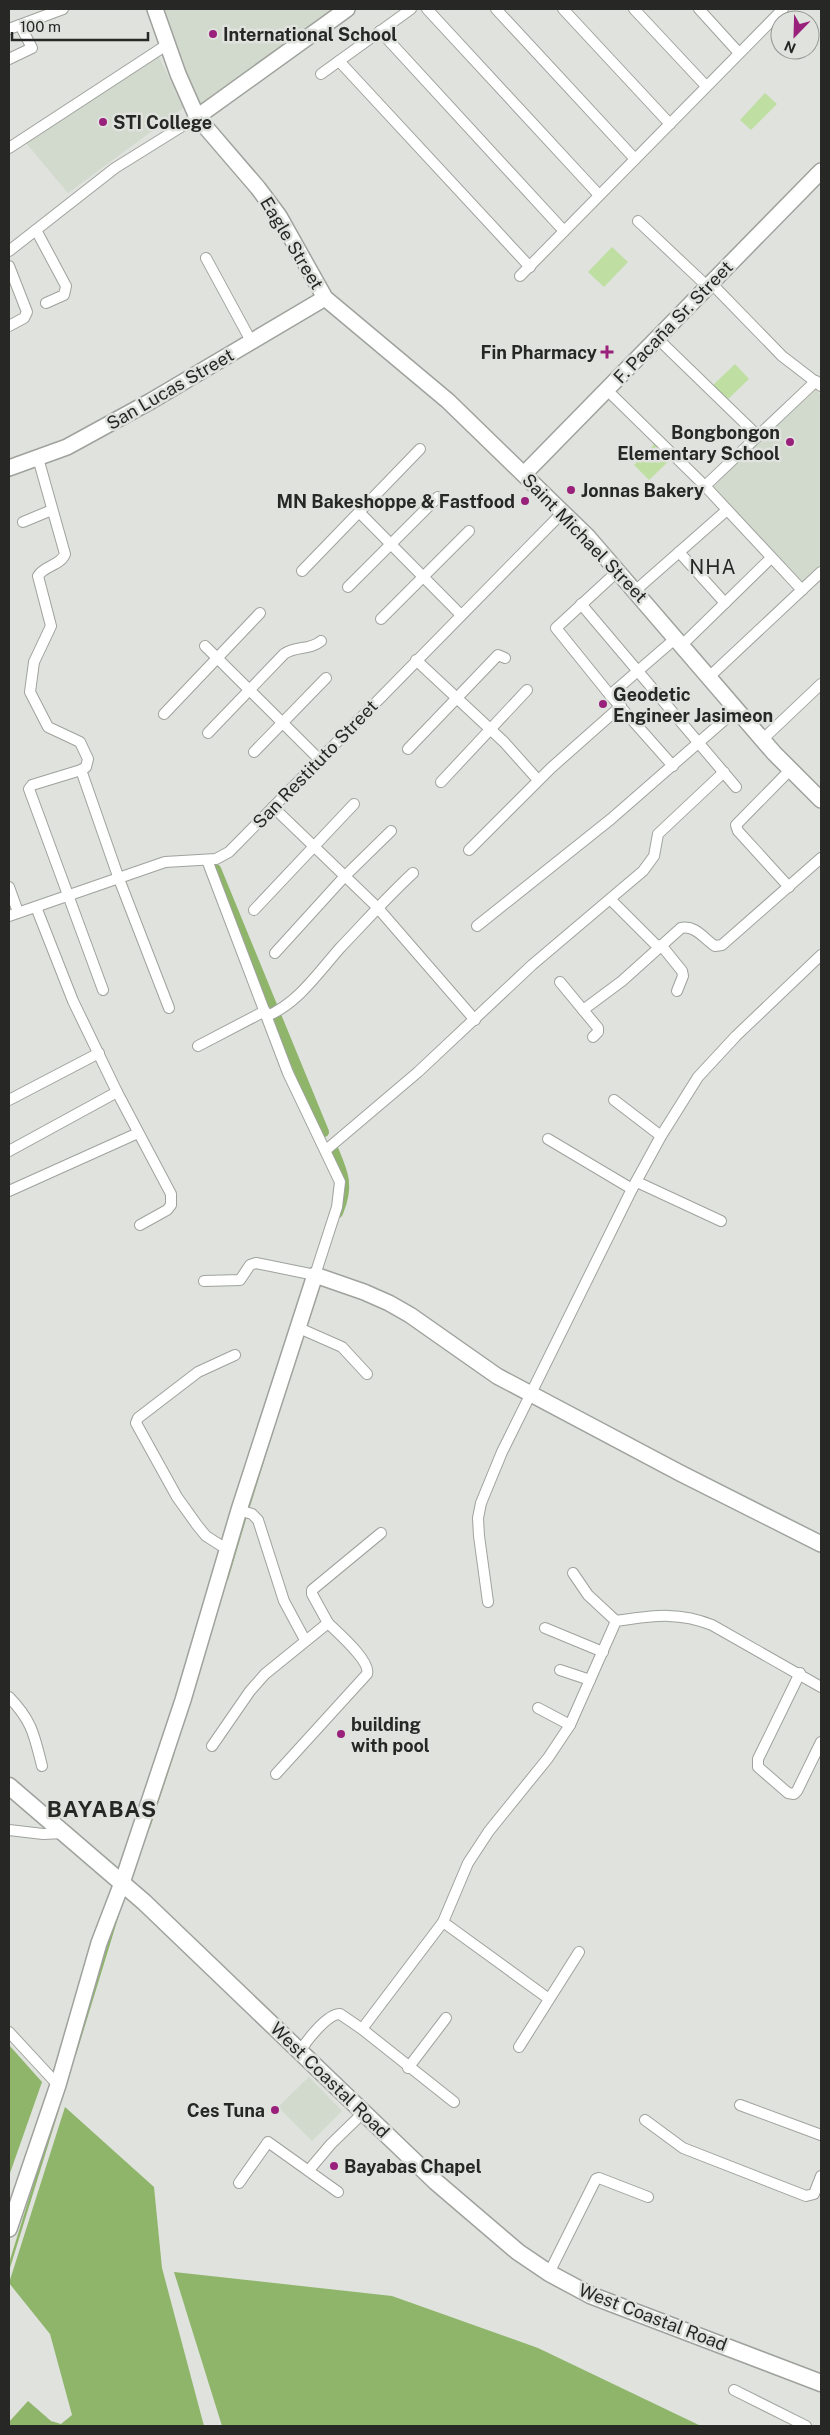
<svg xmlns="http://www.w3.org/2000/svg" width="830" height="2435" font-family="'Public Sans',sans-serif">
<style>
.built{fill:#d2d9cd}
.green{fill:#bfdfa2}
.water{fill:#8fb56b}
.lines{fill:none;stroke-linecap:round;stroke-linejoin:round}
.stream{stroke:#8fb56b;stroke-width:2.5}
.canal{stroke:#8fb56b;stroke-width:10}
.street-casing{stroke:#9fa29d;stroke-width:12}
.secondary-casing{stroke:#9fa29d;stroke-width:18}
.primary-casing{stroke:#9fa29d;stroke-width:19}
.street{stroke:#fff;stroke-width:10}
.secondary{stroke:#fff;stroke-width:15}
.primary{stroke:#fff;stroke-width:16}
.poi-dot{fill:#9a217b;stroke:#dfe2dd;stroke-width:2}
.labels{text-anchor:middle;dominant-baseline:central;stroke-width:5;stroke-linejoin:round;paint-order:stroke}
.poi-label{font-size:18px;font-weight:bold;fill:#272826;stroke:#dfe2dd;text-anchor:start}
.street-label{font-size:18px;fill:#272826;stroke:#dfe2dd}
.quarter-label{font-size:20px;letter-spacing:1px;fill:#272826;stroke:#dfe2dd}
.district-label{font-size:22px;font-weight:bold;letter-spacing:1px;fill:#272826;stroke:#dfe2dd}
</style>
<rect width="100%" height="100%" fill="#dfe2dd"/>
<g class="built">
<path d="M159 9H342L201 105Z"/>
<path d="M156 50 183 108 68 193 21 137Z"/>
<path d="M814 387 821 396V572L806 587 712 488Z"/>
<path d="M309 2077 342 2111 312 2141 278 2107Z"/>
</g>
<g class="green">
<path d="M765 93 777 104 751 130 740 120Z"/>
<path d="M612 247 628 262 604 287 588 272Z"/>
<path d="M735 364 749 379 725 402 711 387Z"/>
<path d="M659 439 675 455 649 480 634 465Z"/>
</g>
<g class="water">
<path d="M9 2045 42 2082 9 2176Z"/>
<path d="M65 2107 154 2187 162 2268 204 2426H9V2422L28 2401 51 2421 61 2424 72 2415 50 2334 9 2283Z"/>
<path d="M174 2272 392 2296 538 2348 701 2426H222Z"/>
</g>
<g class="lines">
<g class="stream">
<path d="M248 1509 278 1412"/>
<path d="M227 1579 246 1515"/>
<path d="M149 1827 173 1754"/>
<path d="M75 2054 118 1914"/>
<path d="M9 2267 58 2109"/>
</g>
<g class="canal">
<path d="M216 869 324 1132"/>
<path d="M332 1146C343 1172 350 1185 338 1213"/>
</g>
<g class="street-casing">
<g id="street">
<path d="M427 9 599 195"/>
<path d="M496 9 635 159"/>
<path d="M563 9 670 124"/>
<path d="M634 9 706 86"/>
<path d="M699 9 739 53"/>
<path d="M9 29 63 9"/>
<path d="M380 31 564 231"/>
<path d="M9 59 32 48 20 25"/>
<path d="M339 61 530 267"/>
<path d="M321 74 411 9"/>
<path d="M9 148 168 44"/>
<path d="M638 221 708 287"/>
<path d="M36 230 66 286 64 295 46 303"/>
<path d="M9 251 115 168 197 117"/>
<path d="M206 258 251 341"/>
<path d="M9 266 27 312 24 318 9 326"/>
<path d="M520 276 783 9"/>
<path d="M711 283 782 356 821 386"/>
<path d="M657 338 758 436"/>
<path d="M607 390 705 486 816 381"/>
<path d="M38 458 65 554C61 565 44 566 38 576L51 626 34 662 30 692 48 727 80 742 88 759 86 767 81 770 32 785 29 789 103 990"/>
<path d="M705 486 802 590"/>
<path d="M360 513 461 615"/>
<path d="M23 522 52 510"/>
<path d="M679 552 725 603"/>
<path d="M619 570 556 628 610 695 673 766"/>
<path d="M302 571 420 449"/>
<path d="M348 587 438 497"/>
<path d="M636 590 727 510"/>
<path d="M581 604 736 787"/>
<path d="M381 619 469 531"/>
<path d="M682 645 771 558"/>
<path d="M205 646 319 759"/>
<path d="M416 660 504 742 538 780"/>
<path d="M709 677 821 572"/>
<path d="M610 695 676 638"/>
<path d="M164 714 260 613"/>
<path d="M208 733 284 654C296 645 309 651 321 641"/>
<path d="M762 740 821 684"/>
<path d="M408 749 498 655 505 658"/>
<path d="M254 752 326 678"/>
<path d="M81 770 119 879 169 1008"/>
<path d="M441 782 527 690"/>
<path d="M273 807 377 907 475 1020"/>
<path d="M469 850 551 768 621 706"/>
<path d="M9 887 18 912"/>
<path d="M789 887 738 831 736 825 790 770"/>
<path d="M611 900 658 947"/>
<path d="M36 907 73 1001 117 1092 171 1194V1205L167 1210 140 1225"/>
<path d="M254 910 354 804"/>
<path d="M9 916 165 862 216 859 229 852 563 512"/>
<path d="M477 926 611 819 737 709"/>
<path d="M661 945 682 971 683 976 677 991"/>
<path d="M275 953 345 876 391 831"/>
<path d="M560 982 598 1028V1032L593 1037"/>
<path d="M583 1010 622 981 681 928C696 925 704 939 715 946L722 945 821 858"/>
<path d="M267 1016C298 1003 318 973 340 948 364 923 387 897 413 873"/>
<path d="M198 1046 265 1011"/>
<path d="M9 1100 99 1053"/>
<path d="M614 1100 661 1136"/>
<path d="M548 1139 632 1189"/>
<path d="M326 1150 418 1072 532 965 643 871 654 856 658 834 724 772"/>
<path d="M9 1151 117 1092"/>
<path d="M637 1182 721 1221"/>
<path d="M9 1191 138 1133"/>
<path d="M204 1281 240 1280 250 1265 256 1263 315 1275 337 1207 340 1182 288 1073 207 860"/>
<path d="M299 1328 342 1347 367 1374"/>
<path d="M239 1510 252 1514 258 1520 284 1601 305 1640"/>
<path d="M228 1550 206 1536 197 1525 177 1497 136 1423 138 1418 198 1372 235 1355"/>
<path d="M573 1573 588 1595 616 1621"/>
<path d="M488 1602 479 1536 478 1518 481 1503 502 1452 632 1189 661 1136 698 1077 736 1036 821 955"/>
<path d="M328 1623 312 1594V1590L381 1533"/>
<path d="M545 1628 603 1652"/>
<path d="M560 1670 590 1680"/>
<path d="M800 1673 758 1759V1767L788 1793 794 1794 797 1791 821 1742"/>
<path d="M9 1697C32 1721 34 1734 42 1766"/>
<path d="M538 1708 570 1725"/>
<path d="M212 1746 250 1691 265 1674 328 1623C338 1633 371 1661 367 1674L276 1774"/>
<path d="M9 1830 43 1834 64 1833"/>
<path d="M443 1922 549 1999"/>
<path d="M362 2029 443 1922 468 1863 489 1831 548 1758 570 1725 616 1621C652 1616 678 1611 712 1625L821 1687"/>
<path d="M9 2032 58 2085"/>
<path d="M519 2047 579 1952"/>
<path d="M300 2052C306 2041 327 2014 340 2014L362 2029 454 2102"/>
<path d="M408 2068 446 2018"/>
<path d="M740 2105 821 2135"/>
<path d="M645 2120 683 2148 806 2196 814 2194 821 2176"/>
<path d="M309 2170 331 2144 363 2113"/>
<path d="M239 2183 268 2142 338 2192"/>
<path d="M549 2273 596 2179 599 2178 648 2197"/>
<path d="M734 2390 806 2426"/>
</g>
</g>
<g class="secondary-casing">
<g id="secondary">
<path d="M155 9 178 74 197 117 258 188 279 216 325 298 448 401 588 537 774 753 821 800"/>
<path d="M197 117 347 9"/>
<path d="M9 468 67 447 151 401 325 298"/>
<path d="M524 474 821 171"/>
<path d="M9 2229 58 2085 99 1943 122 1883 183 1700 239 1510 315 1275 364 1292 389 1303 410 1315 497 1376 680 1473 821 1544"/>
</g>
</g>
<g class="primary-casing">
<path id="primary" d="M9 1786 144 1902 436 2182 518 2252 549 2273 590 2295 821 2383"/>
</g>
<use href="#street" class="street"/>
<use href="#secondary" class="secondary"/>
<use href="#primary" class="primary"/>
</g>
<g class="poi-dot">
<circle cx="213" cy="34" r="5"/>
<circle cx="103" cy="122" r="5"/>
<path d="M604.5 344.5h5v5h5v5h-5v5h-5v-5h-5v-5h5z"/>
<circle cx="790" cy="442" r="5"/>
<circle cx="571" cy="490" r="5"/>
<circle cx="525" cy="501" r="5"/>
<circle cx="603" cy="704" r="5"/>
<circle cx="341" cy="1734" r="5"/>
<circle cx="275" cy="2110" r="5"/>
<circle cx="334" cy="2166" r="5"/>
</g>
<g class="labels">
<g class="poi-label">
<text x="223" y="34">International School</text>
<text x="113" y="122">STI College</text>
<text x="597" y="352" text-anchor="end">Fin Pharmacy</text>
<text x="780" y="432" text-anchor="end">Bongbongon<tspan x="780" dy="21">Elementary School</tspan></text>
<text x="581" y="490">Jonnas Bakery</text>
<text x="515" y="501" text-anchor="end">MN Bakeshoppe &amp; Fastfood</text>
<text x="613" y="694">Geodetic<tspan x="613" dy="21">Engineer Jasimeon</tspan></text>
<text x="351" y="1724">building<tspan x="351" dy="21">with pool</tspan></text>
<text x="265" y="2110" text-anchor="end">Ces Tuna</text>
<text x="344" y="2166">Bayabas Chapel</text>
</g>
<g class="street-label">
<text transform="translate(292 243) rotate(59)">Eagle Street</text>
<text transform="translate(673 322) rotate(-46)">F. Pacaña Sr. Street</text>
<text transform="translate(170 389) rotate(-30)">San Lucas Street</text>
<text transform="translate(585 538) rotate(46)">Saint Michael Street</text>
<text transform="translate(315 764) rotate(-46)">San Restituto Street</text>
<text transform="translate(330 2080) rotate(44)">West Coastal Road</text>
<text transform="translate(653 2317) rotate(21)">West Coastal Road</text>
</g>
<g class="quarter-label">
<text x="713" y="567">NHA</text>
</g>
<g class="district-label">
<text x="102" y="1809">BAYABAS</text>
</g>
</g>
<rect width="830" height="2435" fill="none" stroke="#272826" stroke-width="20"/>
<g transform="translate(795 35) rotate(203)"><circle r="24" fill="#dfe2dd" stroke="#959894"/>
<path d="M0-4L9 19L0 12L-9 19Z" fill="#9a217b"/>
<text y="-8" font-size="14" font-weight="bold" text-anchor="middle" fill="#272826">N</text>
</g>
<path d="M12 32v8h136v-8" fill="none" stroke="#272826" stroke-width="2.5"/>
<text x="20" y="32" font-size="15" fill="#272826" stroke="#dfe2dd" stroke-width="4" paint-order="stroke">100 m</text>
</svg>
